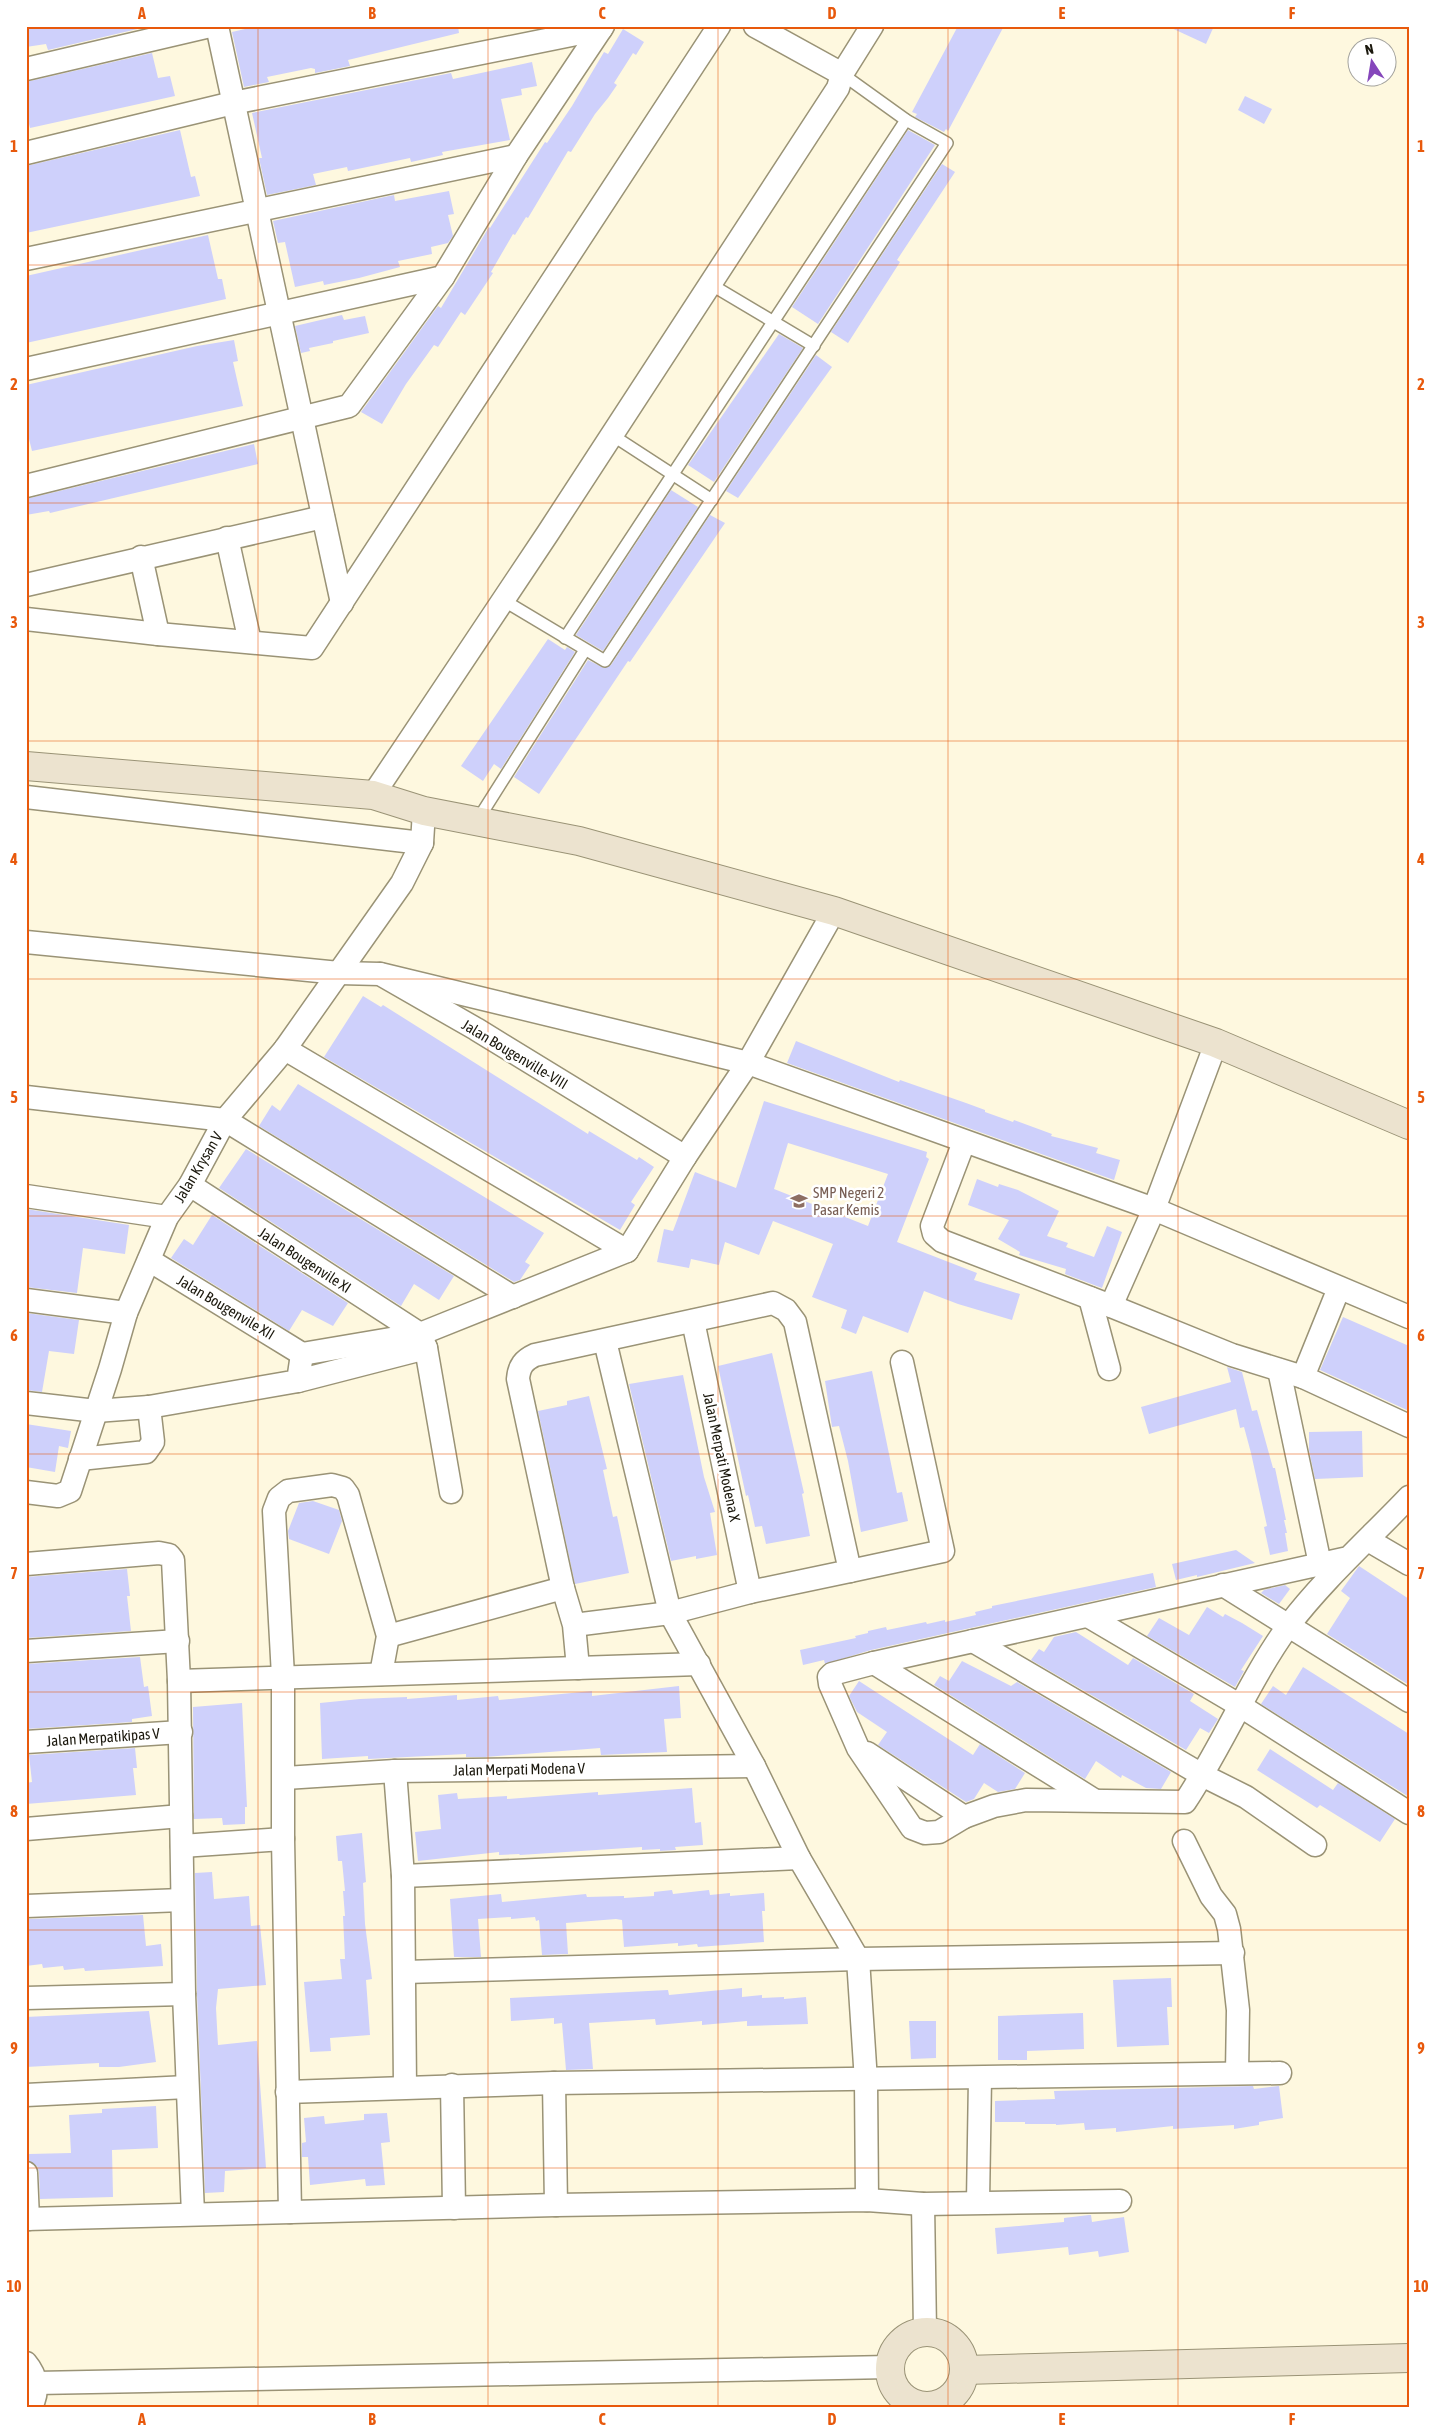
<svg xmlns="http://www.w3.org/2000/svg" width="1435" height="2433" font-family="'Asap Condensed',sans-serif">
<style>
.building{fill:#ced0fb;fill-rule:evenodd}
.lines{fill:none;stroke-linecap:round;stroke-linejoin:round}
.lane-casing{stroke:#9a9376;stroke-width:14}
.street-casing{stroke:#9a9376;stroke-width:25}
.secondary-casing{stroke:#9a9376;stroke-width:30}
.lane{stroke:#fff;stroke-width:11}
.street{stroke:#fff;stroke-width:22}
.secondary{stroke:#ece3cf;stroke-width:28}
.grid{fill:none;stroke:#e8590c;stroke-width:1;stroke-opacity:0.55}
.labels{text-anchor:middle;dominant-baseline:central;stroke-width:5;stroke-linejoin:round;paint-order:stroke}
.street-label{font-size:15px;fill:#1b180d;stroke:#fff}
.education-label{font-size:15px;fill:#785e54;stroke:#fff;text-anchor:start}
.neatline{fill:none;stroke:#e8590c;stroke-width:2}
.grid-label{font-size:16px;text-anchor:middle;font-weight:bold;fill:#e8590c}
</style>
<rect width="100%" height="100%" fill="#fef8df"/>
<g class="building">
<path d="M26 26H146V27L48 50 46 44 26 47Z"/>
<path d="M258 26H458L459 33 348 60 350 66 315 73V69L311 68 267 77 269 82 244 87 232 32Z"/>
<path d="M958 26H1004L948 131 946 129 944 132 915 117 917 114 912 112Z"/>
<path d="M1167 26H1214L1206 44Z"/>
<path d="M623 29 644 42 636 55 633 53 614 83 617 85 608 98 595 114 571 152 568 151 528 218 526 217 515 235 513 234 491 272 493 273 465 315 461 312 438 347 434 345 406 384 382 424 361 412 438 306 441 308 489 227 490 228 545 142 547 143 572 106 604 52 608 54Z"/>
<path d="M152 53 158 78 170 76 175 96 30 128 26 112V82Z"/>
<path d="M532 62 537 86 521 89 522 95 501 99 510 140 442 152 443 155 411 162 410 158 348 171 347 167 313 174 316 185 267 195 259 158H262L252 113 451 73 453 79Z"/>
<path d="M1245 96 1272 109 1264 124 1238 110Z"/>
<path d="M180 130 191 177 195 176 200 196 26 233V166Z"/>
<path d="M908 130 935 145 818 324 792 307Z"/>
<path d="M942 164 955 172 897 260 900 262 848 343 831 332Z"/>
<path d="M449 191 454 214 448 215 453 236 448 243 431 247 432 254 398 261 400 267 359 278 324 285 323 281 295 287 285 242 278 243 273 221 394 195 395 201Z"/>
<path d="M208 235 218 279H222L226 299 26 343V276Z"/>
<path d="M342 315 344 320 365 316 369 333 333 341V343L309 348 310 351 301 353 295 326Z"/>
<path d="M779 334 803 348 714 482 688 465Z"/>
<path d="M234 340 238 361 233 362 243 406 32 451 26 427V385L197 346Z"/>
<path d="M816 355 832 367 738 498 726 491Z"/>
<path d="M254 444 258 464 50 513 49 511 26 515V499Z"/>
<path d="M671 490 698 507 603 651 576 635Z"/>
<path d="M710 515 725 523 630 662 628 661 539 794 514 777 588 660 604 668 611 665Z"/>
<path d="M548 639 565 650 567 647 575 652 501 769 494 764 483 781 461 766Z"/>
<path d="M363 996 381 1007 383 1005 588 1134 589 1131 637 1160 639 1157 654 1167 631 1202 635 1205 620 1230 324 1057Z"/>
<path d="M796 1041 899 1082 900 1080 966 1103 985 1110V1112L1013 1122 1014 1120 1052 1134 1051 1136 1098 1148 1096 1153 1120 1160 1114 1180 787 1063Z"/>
<path d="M298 1084 544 1233 525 1262 530 1265 520 1280 514 1282 259 1126 272 1105 280 1111Z"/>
<path d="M764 1101 927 1152 926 1157 929 1159 897 1242 977 1273 974 1280 1020 1294 1012 1320 958 1304 924 1291 908 1333 863 1316 856 1334 841 1328 847 1310 812 1297 833 1244 773 1221 759 1255 725 1242 719 1265 691 1259 689 1268 657 1262 664 1229 673 1231 695 1172 736 1188ZM788 1143 888 1174 868 1226 774 1189Z"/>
<path d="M246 1149 454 1276 439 1300 414 1284 401 1306 219 1188Z"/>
<path d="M977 1179 998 1187 999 1184 1018 1190 1059 1211 1047 1236 1068 1243 1066 1247 1094 1257 1107 1226 1122 1232 1102 1288 1065 1274 1066 1269 1019 1255 1020 1252 998 1239 1009 1220 968 1205Z"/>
<path d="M26 1209 129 1225 125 1254 83 1248 77 1293 26 1287Z"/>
<path d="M212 1215 348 1303 333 1326 302 1310 289 1331 171 1258 184 1239 193 1245Z"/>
<path d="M26 1313 79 1320 74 1354 49 1351 42 1392 26 1390Z"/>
<path d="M1343 1317 1409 1346V1411L1320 1370Z"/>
<path d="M772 1353 804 1493 802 1494 810 1536 766 1544 762 1526 755 1527 748 1495 746 1496 718 1366Z"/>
<path d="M1227 1367 1242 1372 1252 1411 1257 1410 1273 1468H1275L1286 1520H1284L1287 1533H1285L1288 1551 1270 1555 1264 1527 1267 1526 1251 1453 1244 1427 1240 1428 1236 1409 1149 1434 1141 1407 1231 1382Z"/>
<path d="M872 1371 897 1493 902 1492 908 1521 861 1532 848 1461 839 1426 832 1427 825 1381Z"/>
<path d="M683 1375 704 1477 715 1512 710 1513 717 1555 696 1559V1556L671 1561 629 1384Z"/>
<path d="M589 1396 607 1469 603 1470 613 1517 617 1516 629 1573 575 1584 538 1411 567 1405V1401Z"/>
<path d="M26 1424 71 1431 68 1448 59 1446 55 1472 26 1467 29 1441H26Z"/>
<path d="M1362 1431 1363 1477 1315 1479 1309 1450V1432Z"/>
<path d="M313 1501 339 1510 342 1521 329 1554 289 1539 288 1531 299 1503Z"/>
<path d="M1236 1550 1255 1563 1197 1577V1575L1176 1580 1172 1564Z"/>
<path d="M1359 1566 1409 1599V1685L1327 1634 1350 1598 1341 1591Z"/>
<path d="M127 1569 130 1596H127L131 1631 26 1638V1577Z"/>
<path d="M1153 1573 1156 1587 871 1650 825 1664 824 1660 803 1665 800 1650 856 1638 855 1636 868 1633V1631L886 1627 887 1630 926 1622 927 1624 945 1620V1622L976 1615 975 1612 992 1608V1606Z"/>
<path d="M1285 1585 1290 1589 1279 1604 1261 1593 1264 1590Z"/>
<path d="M1207 1607 1223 1617 1225 1614 1242 1623 1263 1636 1241 1670 1244 1671 1235 1687 1147 1636 1159 1618 1189 1635Z"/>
<path d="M1076 1632 1128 1665 1133 1658 1194 1694 1190 1701 1218 1719 1209 1733 1200 1728 1186 1750 1031 1660 1039 1649 1044 1652 1054 1637Z"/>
<path d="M140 1657 144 1687 148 1686 152 1716 132 1719V1722L26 1729V1664Z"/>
<path d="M962 1661 1011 1686 1017 1682 1171 1772 1161 1789 1146 1788 1122 1775 1121 1778 1096 1761 1085 1779 934 1685 940 1676 949 1681Z"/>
<path d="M1303 1667 1409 1734V1797L1261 1704 1273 1686 1286 1695Z"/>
<path d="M859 1681 973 1755 980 1744 1025 1773 1015 1789 998 1792 984 1783 974 1799 966 1802 878 1745 887 1732 857 1712 849 1696Z"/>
<path d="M679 1686 681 1718 664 1719 667 1752 601 1755 600 1748 485 1757H466V1754L368 1759V1756L322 1759 320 1703 360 1699 407 1697V1699L457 1695V1700L498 1696 499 1700 592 1691V1696Z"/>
<path d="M242 1703 247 1807H245V1824L223 1825 222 1818 194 1819 193 1707Z"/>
<path d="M135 1748 137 1768H133L136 1795 26 1804V1783L32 1782 29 1755Z"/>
<path d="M1270 1749 1333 1790 1338 1783 1395 1819 1380 1842 1320 1805 1317 1808 1257 1770Z"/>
<path d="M692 1788 695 1823 701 1822 703 1845 675 1847 676 1850 660 1851V1849L642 1850V1847L520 1855 519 1854 499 1855V1852L418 1861 415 1832 441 1829 438 1795 457 1793 458 1799 507 1796V1799L598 1792V1795Z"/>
<path d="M362 1833 366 1882 363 1883 365 1924 372 1979 366 1980 370 2035 330 2038 331 2051 310 2052 304 1982 342 1979 340 1959H345L343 1916H345L343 1891H345L342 1861H338L336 1836Z"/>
<path d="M212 1872 214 1899 249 1896 251 1926 260 1925 266 1985 218 1989 216 2008 218 2045 257 2041 266 2168 225 2171 224 2192 205 2193 197 1994 195 1873Z"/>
<path d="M672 1890 673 1894 709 1890 710 1895 730 1893V1896L764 1893 765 1911H762L764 1942 698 1947 697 1944 678 1946V1943L624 1947 622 1920 616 1919 566 1923 568 1954 542 1955 539 1920 536 1921 535 1917 511 1919V1917L478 1919 481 1957H454L450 1899 501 1894 502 1902 586 1894 587 1897 624 1896V1898L654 1896V1892Z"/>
<path d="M143 1915 146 1946 161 1944 163 1966 85 1971 84 1968 64 1970 63 1966 43 1968 42 1964 26 1966V1919Z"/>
<path d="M1171 1978 1172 2007H1167L1169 2045 1117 2047 1113 1980Z"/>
<path d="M742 1988V1997L762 1995V1998L784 1997V1999L806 1997 808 2024 747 2026V2021L702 2025V2021L656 2025 655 2019 589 2023 593 2069 566 2070 562 2023 554 2024V2018L511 2021 510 1998 668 1990 669 1995Z"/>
<path d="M149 2011 156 2062 119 2067H99V2063L26 2067V2017Z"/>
<path d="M1083 2013 1084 2049 1027 2051V2060H998V2016Z"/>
<path d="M909 2021H936V2058L911 2059Z"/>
<path d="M1253 2086 1254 2089 1279 2086 1283 2118 1259 2122V2125L1234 2129V2125L1173 2129V2126L1116 2132V2128L1085 2130 1084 2123 1056 2125V2124H1025V2122H995V2101L1055 2099 1054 2091Z"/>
<path d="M156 2106 158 2148 112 2150 113 2197 40 2199 39 2172 37 2166 29 2161V2154L71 2153 69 2115 102 2113V2109Z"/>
<path d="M387 2113 390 2142 381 2143 385 2185 366 2186 365 2179 310 2185 308 2157H302V2143L306 2142 304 2118 324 2116 325 2124 364 2120V2114Z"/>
<path d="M1089 2215H1091L1092 2222 1124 2217 1129 2252 1099 2257 1098 2251 1069 2255 1068 2247 997 2254 995 2228 1064 2222V2218Z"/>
</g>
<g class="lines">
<g class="lane-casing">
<g id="lane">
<path d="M710 284 814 346"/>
<path d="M612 435 712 500"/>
<path d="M503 600 605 661 947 143 906 120 842 74"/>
<path d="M565 638 906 120"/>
<path d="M477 821 585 650"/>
</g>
</g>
<g class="street-casing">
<g id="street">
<path d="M217 26 342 603"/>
<path d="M755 26 842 74"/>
<path d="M26 69 210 26"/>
<path d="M26 153 233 103 601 29"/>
<path d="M26 259 516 156"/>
<path d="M26 369 443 277 516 156 603 26"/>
<path d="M26 486 349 406 443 277"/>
<path d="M227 538 250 642"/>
<path d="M141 557 158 634"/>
<path d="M26 585 323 517"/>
<path d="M26 619 158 634 312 648 719 26"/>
<path d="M373 795 548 533 838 88 842 74 872 26"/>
<path d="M26 797 422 843"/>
<path d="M26 942 339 973 380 974 476 1029 685 1157"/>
<path d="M380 974 748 1063 1154 1209 1409 1317"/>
<path d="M285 1049 627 1251"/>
<path d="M26 1097 225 1120 513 1297"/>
<path d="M964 1142 932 1226 934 1234 942 1241 1111 1306 1232 1355 1303 1377 1409 1426"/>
<path d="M190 1185 420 1334"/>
<path d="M26 1196 167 1217"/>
<path d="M149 1260 302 1354"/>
<path d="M1090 1298 1109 1369"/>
<path d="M26 1300 126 1313"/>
<path d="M1111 1306 1154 1209 1216 1043"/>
<path d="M693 1321 750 1592"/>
<path d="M420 1334 426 1348 451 1492"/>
<path d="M605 1341 670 1613 754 1766 799 1858 858 1959 866 2081 867 2200"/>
<path d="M302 1354 420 1334 627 1251 685 1157 748 1063 834 911"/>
<path d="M1279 1370 1320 1564"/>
<path d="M1303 1377 1339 1288"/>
<path d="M298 1381 426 1348"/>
<path d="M26 1403 96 1411 149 1407 298 1381 302 1354"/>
<path d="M80 1459 146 1452 153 1442 149 1407"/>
<path d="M26 1492 58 1496 70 1491 110 1369 126 1313 167 1217 190 1185 225 1120 285 1049 402 883 422 843 424 811"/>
<path d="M1368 1540 1409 1564"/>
<path d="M1348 1558 874 1663 832 1674 829 1677 830 1684 858 1748 912 1828 925 1833 939 1832 964 1817 994 1806 1026 1800 1185 1802C1223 1745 1249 1680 1289 1625 1324 1579 1369 1539 1409 1497"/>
<path d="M26 1564 159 1553 169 1555 173 1560 179 1681 184 1994 193 2214"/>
<path d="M850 1571 943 1551 902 1362"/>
<path d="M1223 1585 1409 1701"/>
<path d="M1088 1616 1239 1705 1409 1813"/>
<path d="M574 1625 670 1613 750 1592 850 1571 795 1322 786 1310 773 1303 535 1355C524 1360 519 1366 518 1379L563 1588 574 1625 578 1668"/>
<path d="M388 1636 563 1588"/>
<path d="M973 1641 1202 1775 1246 1797 1315 1845"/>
<path d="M26 1651 178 1641"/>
<path d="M874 1663 1094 1800"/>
<path d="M179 1681 699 1664"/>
<path d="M26 1742 181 1732"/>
<path d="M867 1753 964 1817"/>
<path d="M395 1771 403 1876 405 2086"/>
<path d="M285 1778 395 1771 754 1766"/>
<path d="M26 1829 181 1816"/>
<path d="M1184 1841 1211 1896 1225 1914 1229 1929 1238 2010 1237 2073"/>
<path d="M182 1846 283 1839"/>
<path d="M403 1876 799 1858"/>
<path d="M26 1906 182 1900"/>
<path d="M405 1972 858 1959 1233 1953"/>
<path d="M26 1998 184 1994"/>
<path d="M554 2083 556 2205"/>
<path d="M452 2085 454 2208"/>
<path d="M287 2092 554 2083 1280 2073"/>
<path d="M26 2095 187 2087"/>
<path d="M26 2173 28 2219"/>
<path d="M978 2202 980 2078"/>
<path d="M923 2204 925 2331"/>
<path d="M290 2212 283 1839V1676L274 1511 279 1498 288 1491 332 1485 343 1488 348 1495 388 1636 381 1674"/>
<path d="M26 2219 556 2205 867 2200 923 2204 1120 2201"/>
<path d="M26 2363C37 2376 39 2391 31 2407"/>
<path d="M36 2383 889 2367"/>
</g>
</g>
<g class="secondary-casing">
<g id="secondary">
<path d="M26 766 373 795 424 811 579 841 834 911 1216 1043 1409 1125"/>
<circle cx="927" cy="2369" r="37"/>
<path d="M965 2370 1409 2358"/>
</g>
</g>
<use href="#lane" class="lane"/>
<use href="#street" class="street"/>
<use href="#secondary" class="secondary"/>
</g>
<path class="grid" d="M258 26V2407M488 26V2407M718 26V2407M948 26V2407M1178 26V2407M26 265H1409M26 503H1409M26 741H1409M26 979H1409M26 1216H1409M26 1454H1409M26 1692H1409M26 1930H1409M26 2168H1409"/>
<defs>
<g id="school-bare" transform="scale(1.35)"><path d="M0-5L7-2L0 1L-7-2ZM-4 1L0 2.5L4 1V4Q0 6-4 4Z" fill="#8d6e63" stroke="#fff" stroke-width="2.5" paint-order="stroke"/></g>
</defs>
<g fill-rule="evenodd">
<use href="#school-bare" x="799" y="1201"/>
</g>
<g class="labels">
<g class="street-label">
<text transform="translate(515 1054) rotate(31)">Jalan Bougenville-VIII</text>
<text transform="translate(198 1167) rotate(-59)">Jalan Krysan V</text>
<text transform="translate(305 1260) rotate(33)">Jalan Bougenvile XI</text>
<text transform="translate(226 1307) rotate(31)">Jalan Bougenvile XII</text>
<text transform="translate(722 1457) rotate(78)">Jalan Merpati Modena X</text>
<text transform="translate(103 1737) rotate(-4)">Jalan Merpatikipas V</text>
<text transform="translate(519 1769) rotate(-1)">Jalan Merpati Modena V</text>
</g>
<g class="education-label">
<text x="813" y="1192">SMP Negeri 2<tspan x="813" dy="17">Pasar Kemis</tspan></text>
</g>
</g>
<rect width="1435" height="2433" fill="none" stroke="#ffffff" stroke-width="55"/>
<g transform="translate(1372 62) rotate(348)"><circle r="24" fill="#ffffff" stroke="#a4a39e"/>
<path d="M0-4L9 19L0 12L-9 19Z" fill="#8546bb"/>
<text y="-8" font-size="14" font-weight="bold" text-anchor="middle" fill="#1b180d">N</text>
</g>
<rect x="28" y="28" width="1380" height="2378" class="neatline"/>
<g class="grid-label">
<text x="142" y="19">A</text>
<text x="372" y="19">B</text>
<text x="602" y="19">C</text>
<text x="832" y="19">D</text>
<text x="1062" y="19">E</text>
<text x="1292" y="19">F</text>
<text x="14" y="152">1</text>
<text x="1421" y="152">1</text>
<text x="14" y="390">2</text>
<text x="1421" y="390">2</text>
<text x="14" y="628">3</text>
<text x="1421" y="628">3</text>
<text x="14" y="865">4</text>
<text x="1421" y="865">4</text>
<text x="14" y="1103">5</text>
<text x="1421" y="1103">5</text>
<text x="14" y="1341">6</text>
<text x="1421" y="1341">6</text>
<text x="14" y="1579">7</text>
<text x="1421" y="1579">7</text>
<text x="14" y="1817">8</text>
<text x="1421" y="1817">8</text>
<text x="14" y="2054">9</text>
<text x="1421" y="2054">9</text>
<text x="14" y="2292">10</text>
<text x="1421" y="2292">10</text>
<text x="142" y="2425">A</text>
<text x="372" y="2425">B</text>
<text x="602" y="2425">C</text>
<text x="832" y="2425">D</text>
<text x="1062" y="2425">E</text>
<text x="1292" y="2425">F</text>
</g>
</svg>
